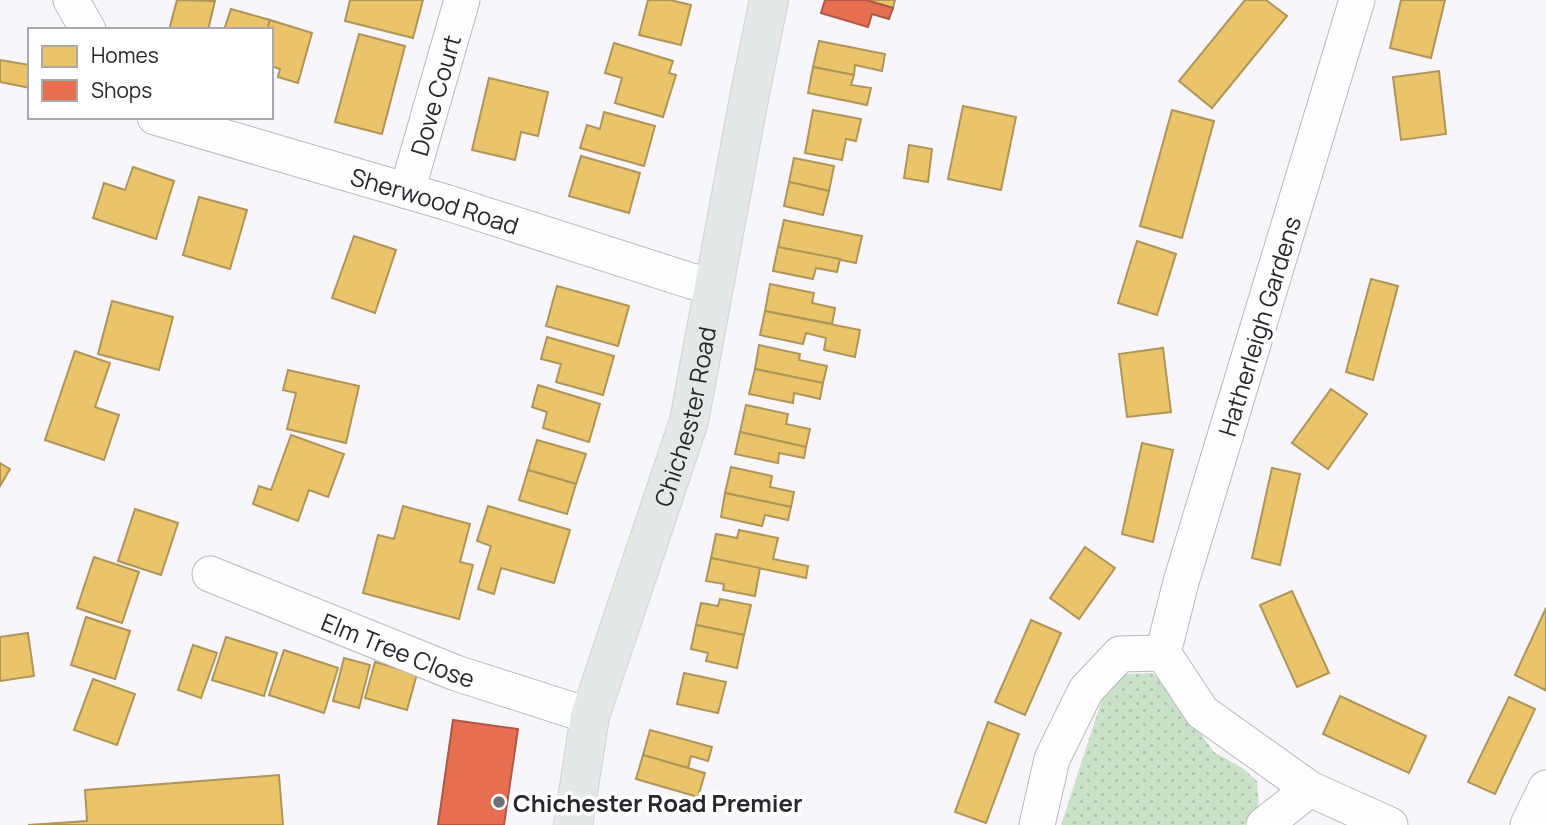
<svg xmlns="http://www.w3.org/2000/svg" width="1546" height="825" font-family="Manrope,sans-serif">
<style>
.grass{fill:url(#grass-dots)}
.homes{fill:#e9c46a;stroke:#af9558;stroke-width:2}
.shops{fill:#e76f51;stroke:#ae5946;stroke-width:2}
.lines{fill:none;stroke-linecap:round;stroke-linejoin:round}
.minor-casing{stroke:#bab7be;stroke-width:37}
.major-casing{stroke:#d2d0d4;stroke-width:40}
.minor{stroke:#fefefe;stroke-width:35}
.major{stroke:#e5e9e6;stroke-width:38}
.poi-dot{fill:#716f76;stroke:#fff;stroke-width:2.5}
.labels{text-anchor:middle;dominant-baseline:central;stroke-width:7;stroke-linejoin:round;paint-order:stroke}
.street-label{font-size:24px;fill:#29262e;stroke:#fff}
.poi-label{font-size:24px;font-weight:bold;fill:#29262e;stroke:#fff;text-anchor:start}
</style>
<defs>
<pattern id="grass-dots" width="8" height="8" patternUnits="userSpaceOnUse" patternTransform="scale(1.75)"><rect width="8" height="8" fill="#cae2ca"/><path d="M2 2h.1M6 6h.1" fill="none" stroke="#aec2ae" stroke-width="1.8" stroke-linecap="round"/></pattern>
</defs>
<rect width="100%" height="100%" fill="#f8f6fb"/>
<path class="grass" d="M1152 673 1167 687 1214 752 1244 769 1257 781 1259 810 1244 825H1061L1106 687 1122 674Z"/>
<g class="homes">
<path d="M177 0 215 1 208 30H169Z"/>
<path d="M350 0H423L413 38 345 21Z"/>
<path d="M648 0H670L691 5 681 45 639 35Z"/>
<path d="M866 0H895L893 8Z"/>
<path d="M1245 0H1266L1287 16 1212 108 1179 81Z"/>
<path d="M1401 0H1445L1431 58 1390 48Z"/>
<path d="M231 9 270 20 267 30H224Z"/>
<path d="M270 20 312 33 298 83 278 77 280 69 271 66V30H267Z"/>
<path d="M359 34 405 46 382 134 335 122Z"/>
<path d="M819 41 885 54 882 71 855 65 854 75 813 67Z"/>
<path d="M614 43 673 61 669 73 676 75 663 117 615 103 622 78 605 73Z"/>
<path d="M0 60 30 65V88L0 82Z"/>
<path d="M813 67 854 75 851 85 871 88 867 105 808 93Z"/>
<path d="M1439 71 1446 134 1401 140 1393 77Z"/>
<path d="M489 78 548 92 538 136 521 132 515 160 472 150Z"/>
<path d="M963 106 1016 117 1001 190 948 179Z"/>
<path d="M813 110 861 119 856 141 846 139 842 160 805 153Z"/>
<path d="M1172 110 1214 121 1182 238 1140 226Z"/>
<path d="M604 112 655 126 644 166 580 148 587 125 600 129Z"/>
<path d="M909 145 932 149 928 182 904 178Z"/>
<path d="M581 156 640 173 629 213 569 196Z"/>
<path d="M794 158 834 166 829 191 789 182Z"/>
<path d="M133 167 174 181 156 239 93 218 104 183 125 190Z"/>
<path d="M789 182 829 191 823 215 784 206Z"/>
<path d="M199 197 247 210 230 269 183 255Z"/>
<path d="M784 220 862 236 856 263 778 247Z"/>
<path d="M354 236 396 250 375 313 332 298Z"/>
<path d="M1137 241 1176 254 1157 315 1118 303Z"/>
<path d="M778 247 840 259 837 272 816 268 813 279 773 271Z"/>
<path d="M1371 279 1398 286 1373 380 1346 372Z"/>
<path d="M770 284 814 293 812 303 835 308 832 324 765 311Z"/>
<path d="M557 286 629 306 618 346 546 326Z"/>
<path d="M112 301 173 317 159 370 98 354Z"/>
<path d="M765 311 860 330 855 357 824 350 826 338 806 333 803 344 760 335Z"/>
<path d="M547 337 614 356 603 395 556 382 561 364 541 359Z"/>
<path d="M759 345 800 354 799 360 827 366 823 383 755 369Z"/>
<path d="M1163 348 1171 412 1127 417 1119 354Z"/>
<path d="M75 351 110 363 95 407 119 415 104 460 45 440Z"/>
<path d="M755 369 823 383 820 399 794 393 793 403 749 394Z"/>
<path d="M288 370 359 386 346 443 287 429 296 393 283 390Z"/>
<path d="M538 385 600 404 589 442 543 428 547 412 532 407Z"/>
<path d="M1331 389 1367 414 1328 469 1292 443Z"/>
<path d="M746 405 788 414 786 424 810 429 806 447 740 432Z"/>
<path d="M740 432 806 447 804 458 779 453 778 463 735 454Z"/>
<path d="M291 435 344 454 328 497 309 490 298 521 253 504 259 486 271 490Z"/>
<path d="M537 440 586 454 576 484 528 470Z"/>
<path d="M1142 443 1173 450 1153 542 1122 534Z"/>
<path d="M0 463 10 469 0 486Z"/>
<path d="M731 467 772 476 770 487 794 492 791 507 725 493Z"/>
<path d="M1272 468 1300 474 1280 565 1252 558Z"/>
<path d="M528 470 576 484 567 514 519 500Z"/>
<path d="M725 493 791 507 788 520 765 515 762 526 721 517Z"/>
<path d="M403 506 470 524 460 562 473 565 459 619 363 593 378 535 394 539Z"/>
<path d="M488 506 570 530 554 583 501 568 494 594 478 589 491 546 477 541Z"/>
<path d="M135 509 178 523 161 575 118 561Z"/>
<path d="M739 530 778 538 773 559 808 566 806 578 711 558 716 534 737 538Z"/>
<path d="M1085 547 1115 568 1079 619 1050 598Z"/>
<path d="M94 557 139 572 122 623 77 608Z"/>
<path d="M711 558 760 568 755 596 723 590 724 584 706 581Z"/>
<path d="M1292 591 1329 673 1297 687 1260 605Z"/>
<path d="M720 599 751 605 744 635 696 625 701 603 718 606Z"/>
<path d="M1546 608V687L1545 690 1515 675Z"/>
<path d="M86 617 130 631 115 679 71 665Z"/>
<path d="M1031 620 1061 633 1025 715 995 702Z"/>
<path d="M696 625 744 635 737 668 706 661 708 653 691 649Z"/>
<path d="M28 633 34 676 0 681V637Z"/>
<path d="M226 637 277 653 264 696 212 680Z"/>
<path d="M193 645 217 653 201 698 178 690Z"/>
<path d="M284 650 338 668 324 713 269 695Z"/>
<path d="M344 658 370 665 359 708 333 701Z"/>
<path d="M375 662 417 674 407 710 365 698Z"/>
<path d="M684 673 726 682 718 713 677 704Z"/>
<path d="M93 679 135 694 117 745 74 730Z"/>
<path d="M1340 696 1426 736 1409 773 1323 734Z"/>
<path d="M1509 697 1535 709 1495 794 1468 782Z"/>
<path d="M988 722 1019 734 986 823 955 812Z"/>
<path d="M650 730 712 747 708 761 691 756 688 768 643 755Z"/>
<path d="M643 755 705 773 698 797 636 779Z"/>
<path d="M279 775 283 825H28L87 821 85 790Z"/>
</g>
<g class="shops">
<path d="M825 0H866L893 8 889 19 872 14 868 27 821 13Z"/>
<path d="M453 720 518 729 504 825H438Z"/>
</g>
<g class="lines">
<g class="minor-casing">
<g id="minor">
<path d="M71 0 88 30"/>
<path d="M1357 0 1181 582 1163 653 1202 712 1310 789 1390 825"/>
<path id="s1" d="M155 117 445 202 691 281 713 285"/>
<path id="s2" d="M407 191 462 0"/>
<path id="s3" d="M210 574 456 673 590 716"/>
<path d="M1037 825 1052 759 1086 690 1120 654 1163 653"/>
<path d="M1264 825 1310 789"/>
<path d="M1528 825 1546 788"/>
</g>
</g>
<g class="major-casing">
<g id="major">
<path id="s4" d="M573 825 590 716 689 421 750 93 769 0"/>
</g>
</g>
<use href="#minor" class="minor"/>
<use href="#major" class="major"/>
</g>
<circle class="poi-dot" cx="499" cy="802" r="7"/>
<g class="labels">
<g class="street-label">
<text stroke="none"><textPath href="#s2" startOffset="100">Dove Court</textPath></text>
<text stroke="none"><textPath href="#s1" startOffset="292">Sherwood Road</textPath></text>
<text transform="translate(1259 326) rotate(-73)">Hatherleigh Gardens</text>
<text stroke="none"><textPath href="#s4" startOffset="425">Chichester Road</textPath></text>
<text stroke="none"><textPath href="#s3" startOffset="203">Elm Tree Close</textPath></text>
</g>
<g class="poi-label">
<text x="513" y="802">Chichester Road Premier</text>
</g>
</g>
<rect x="28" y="28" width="245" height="91" fill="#ffffff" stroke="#a9a8ab" stroke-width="2"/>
<rect x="42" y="46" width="35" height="21" fill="#e9c46a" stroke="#a9a8ab" stroke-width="2"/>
<text x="91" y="63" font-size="21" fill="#29262e">Homes</text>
<rect x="42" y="80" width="35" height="21" fill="#e76f51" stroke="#a9a8ab" stroke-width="2"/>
<text x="91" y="98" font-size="21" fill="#29262e">Shops</text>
</svg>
